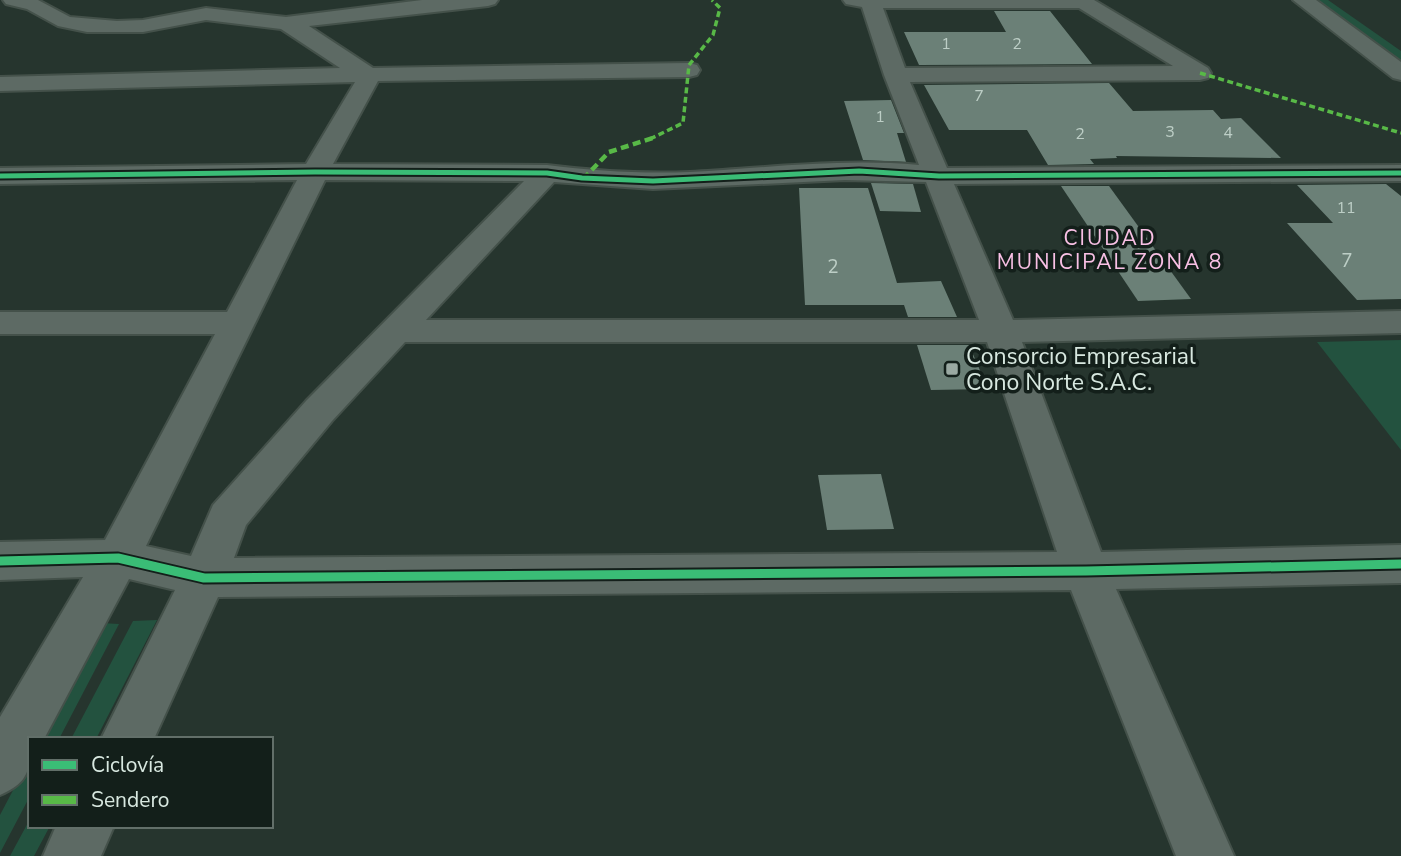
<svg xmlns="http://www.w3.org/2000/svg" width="1401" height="856" font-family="'Nunito Sans',sans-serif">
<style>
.green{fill:#23523f}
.building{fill:#6b8077}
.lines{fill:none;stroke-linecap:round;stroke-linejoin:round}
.minor-casing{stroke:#44514a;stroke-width:4}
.minor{fill:#5d6a64;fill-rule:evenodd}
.quiet-far1{stroke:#58b947;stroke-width:3.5;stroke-dasharray:6 3.5;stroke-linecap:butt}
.quiet{stroke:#58b947;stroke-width:4.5;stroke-dasharray:8 4.5;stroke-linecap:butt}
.cycleway-far1-casing{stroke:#131f1a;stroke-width:9}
.cycleway-casing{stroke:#131f1a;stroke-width:13}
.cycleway-far1{stroke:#3abd76;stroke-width:5}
.cycleway{stroke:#3abd76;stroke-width:9}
.poi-dot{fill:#9aa9a2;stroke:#131f1a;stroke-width:2.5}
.labels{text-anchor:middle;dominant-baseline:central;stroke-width:7;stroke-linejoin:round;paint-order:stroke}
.far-number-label{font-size:16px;fill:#bdcec6}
.number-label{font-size:19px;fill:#bdcec6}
.far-neighbourhood-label{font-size:21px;letter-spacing:2px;fill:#f9c0e5;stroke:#131f1a}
.poi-label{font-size:23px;fill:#d8e8e0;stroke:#131f1a;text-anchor:start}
</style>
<rect width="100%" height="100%" fill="#26352e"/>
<g class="green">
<path d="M1317 0H1328L1401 51V61Z"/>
<path d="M1401 340V450L1317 342Z"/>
<path d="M157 620 96 739H71L133 621Z"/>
<path d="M101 623 119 624 59 739H40Z"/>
<path d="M30 758V796L0 853V815Z"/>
<path d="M30 819V826H50L34 856H10Z"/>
</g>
<g class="building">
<path d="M994 11H1050L1092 64 919 65 904 32H1006Z"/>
<path d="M1109 83 1133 111 1213 110 1221 119 1241 118 1281 158 1116 156 1117 158 1090 159 1094 164 1048 165 1027 130H949L924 85Z"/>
<path d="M891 100 904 133H897L906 162 863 160 844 101Z"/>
<path d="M871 183 913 184 921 212 880 211Z"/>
<path d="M1386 184 1401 196V299L1357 300 1287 223H1333L1297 185Z"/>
<path d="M1061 186H1109L1191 299 1138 301Z"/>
<path d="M799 188H868L897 283 941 281 957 317H908L904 305H805Z"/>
<path d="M917 345H969L988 389 931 390Z"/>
<path d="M881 474 894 529 827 530 818 475Z"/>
</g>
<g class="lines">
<g class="minor-casing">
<g id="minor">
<path d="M3 0H38L70 17 117 21 143 20 206 8 286 17 422 0H498L495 4 488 6 309 26 373 68 689 63 697 65 700 70 697 75 689 77 378 81 333 164 547 165C595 171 642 174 690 172 766 168 843 158 919 165L884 75 862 7 846 4 843 0H1094L1208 68 1211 73 1208 78 1200 80 910 82 947 168 1401 165V181L954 184 1013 320 1401 311V333L1022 342 1101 552 1401 545V583L1116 589 1234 856H1176L1071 590 218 597 154 739H101L175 590 129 579 44 739H30C30 769 30 782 0 795V717L83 577 0 580V542L105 540 215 334H0V312H227L297 180 0 184V168L306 164 355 82 0 91V77L340 68 281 29 206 20 143 32H87L58 26 27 9 6 4ZM883 8H1079L1173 66 905 68ZM325 180 524 181 306 401 213 505 191 556 146 546ZM845 180 926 182 979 320H426L554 182 653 189ZM405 342H987L1057 552 234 558 246 525 332 421Z"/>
<path d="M1293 0H1316L1401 62V80L1393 78Z"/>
<path d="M56 826H114L101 856H43Z"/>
</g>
</g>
<use href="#minor" class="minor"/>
<g class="quiet-far1">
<path d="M1200 73 1401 133"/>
<path d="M650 139 683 123 689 65 713 35 720 8 712 0"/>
</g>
<path class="quiet" d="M583 179 609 152 656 137"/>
<g class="cycleway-far1-casing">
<path id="cycleway-far1" d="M0 176 315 172 547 173 582 178 653 181 859 171 939 176 1401 173"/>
</g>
<g class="cycleway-casing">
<path id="cycleway" d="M0 561 118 558 204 578 1086 571 1401 564"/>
</g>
<use href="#cycleway-far1" class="cycleway-far1"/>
<use href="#cycleway" class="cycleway"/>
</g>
<rect class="poi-dot" x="945" y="362" width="14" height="14" rx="3.5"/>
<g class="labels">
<g class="far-number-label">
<text x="946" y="44">1</text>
<text x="1017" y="44">2</text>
<text x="979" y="96">7</text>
<text x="880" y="117">1</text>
<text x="1170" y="132">3</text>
<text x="1228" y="133">4</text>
<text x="1080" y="134">2</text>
<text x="1346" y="208">11</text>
</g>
<g class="number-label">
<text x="1347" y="261">7</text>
<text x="833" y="267">2</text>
</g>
<g class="far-neighbourhood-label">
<text x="1110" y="238">CIUDAD<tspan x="1110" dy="24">MUNICIPAL ZONA 8</tspan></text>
</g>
<g class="poi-label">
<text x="966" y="356">Consorcio Empresarial<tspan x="966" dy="26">Cono Norte S.A.C.</tspan></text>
</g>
</g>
<rect x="28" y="737" width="245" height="91" fill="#131f1a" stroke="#626f69" stroke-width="2"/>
<rect x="42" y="760" width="35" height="10" fill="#3abd76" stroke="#626f69" stroke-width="2"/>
<text x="91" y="772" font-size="21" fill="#d8e8e0">Ciclovía</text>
<rect x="42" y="795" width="35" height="10" fill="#58b947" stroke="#626f69" stroke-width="2"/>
<text x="91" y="807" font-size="21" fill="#d8e8e0">Sendero</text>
</svg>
